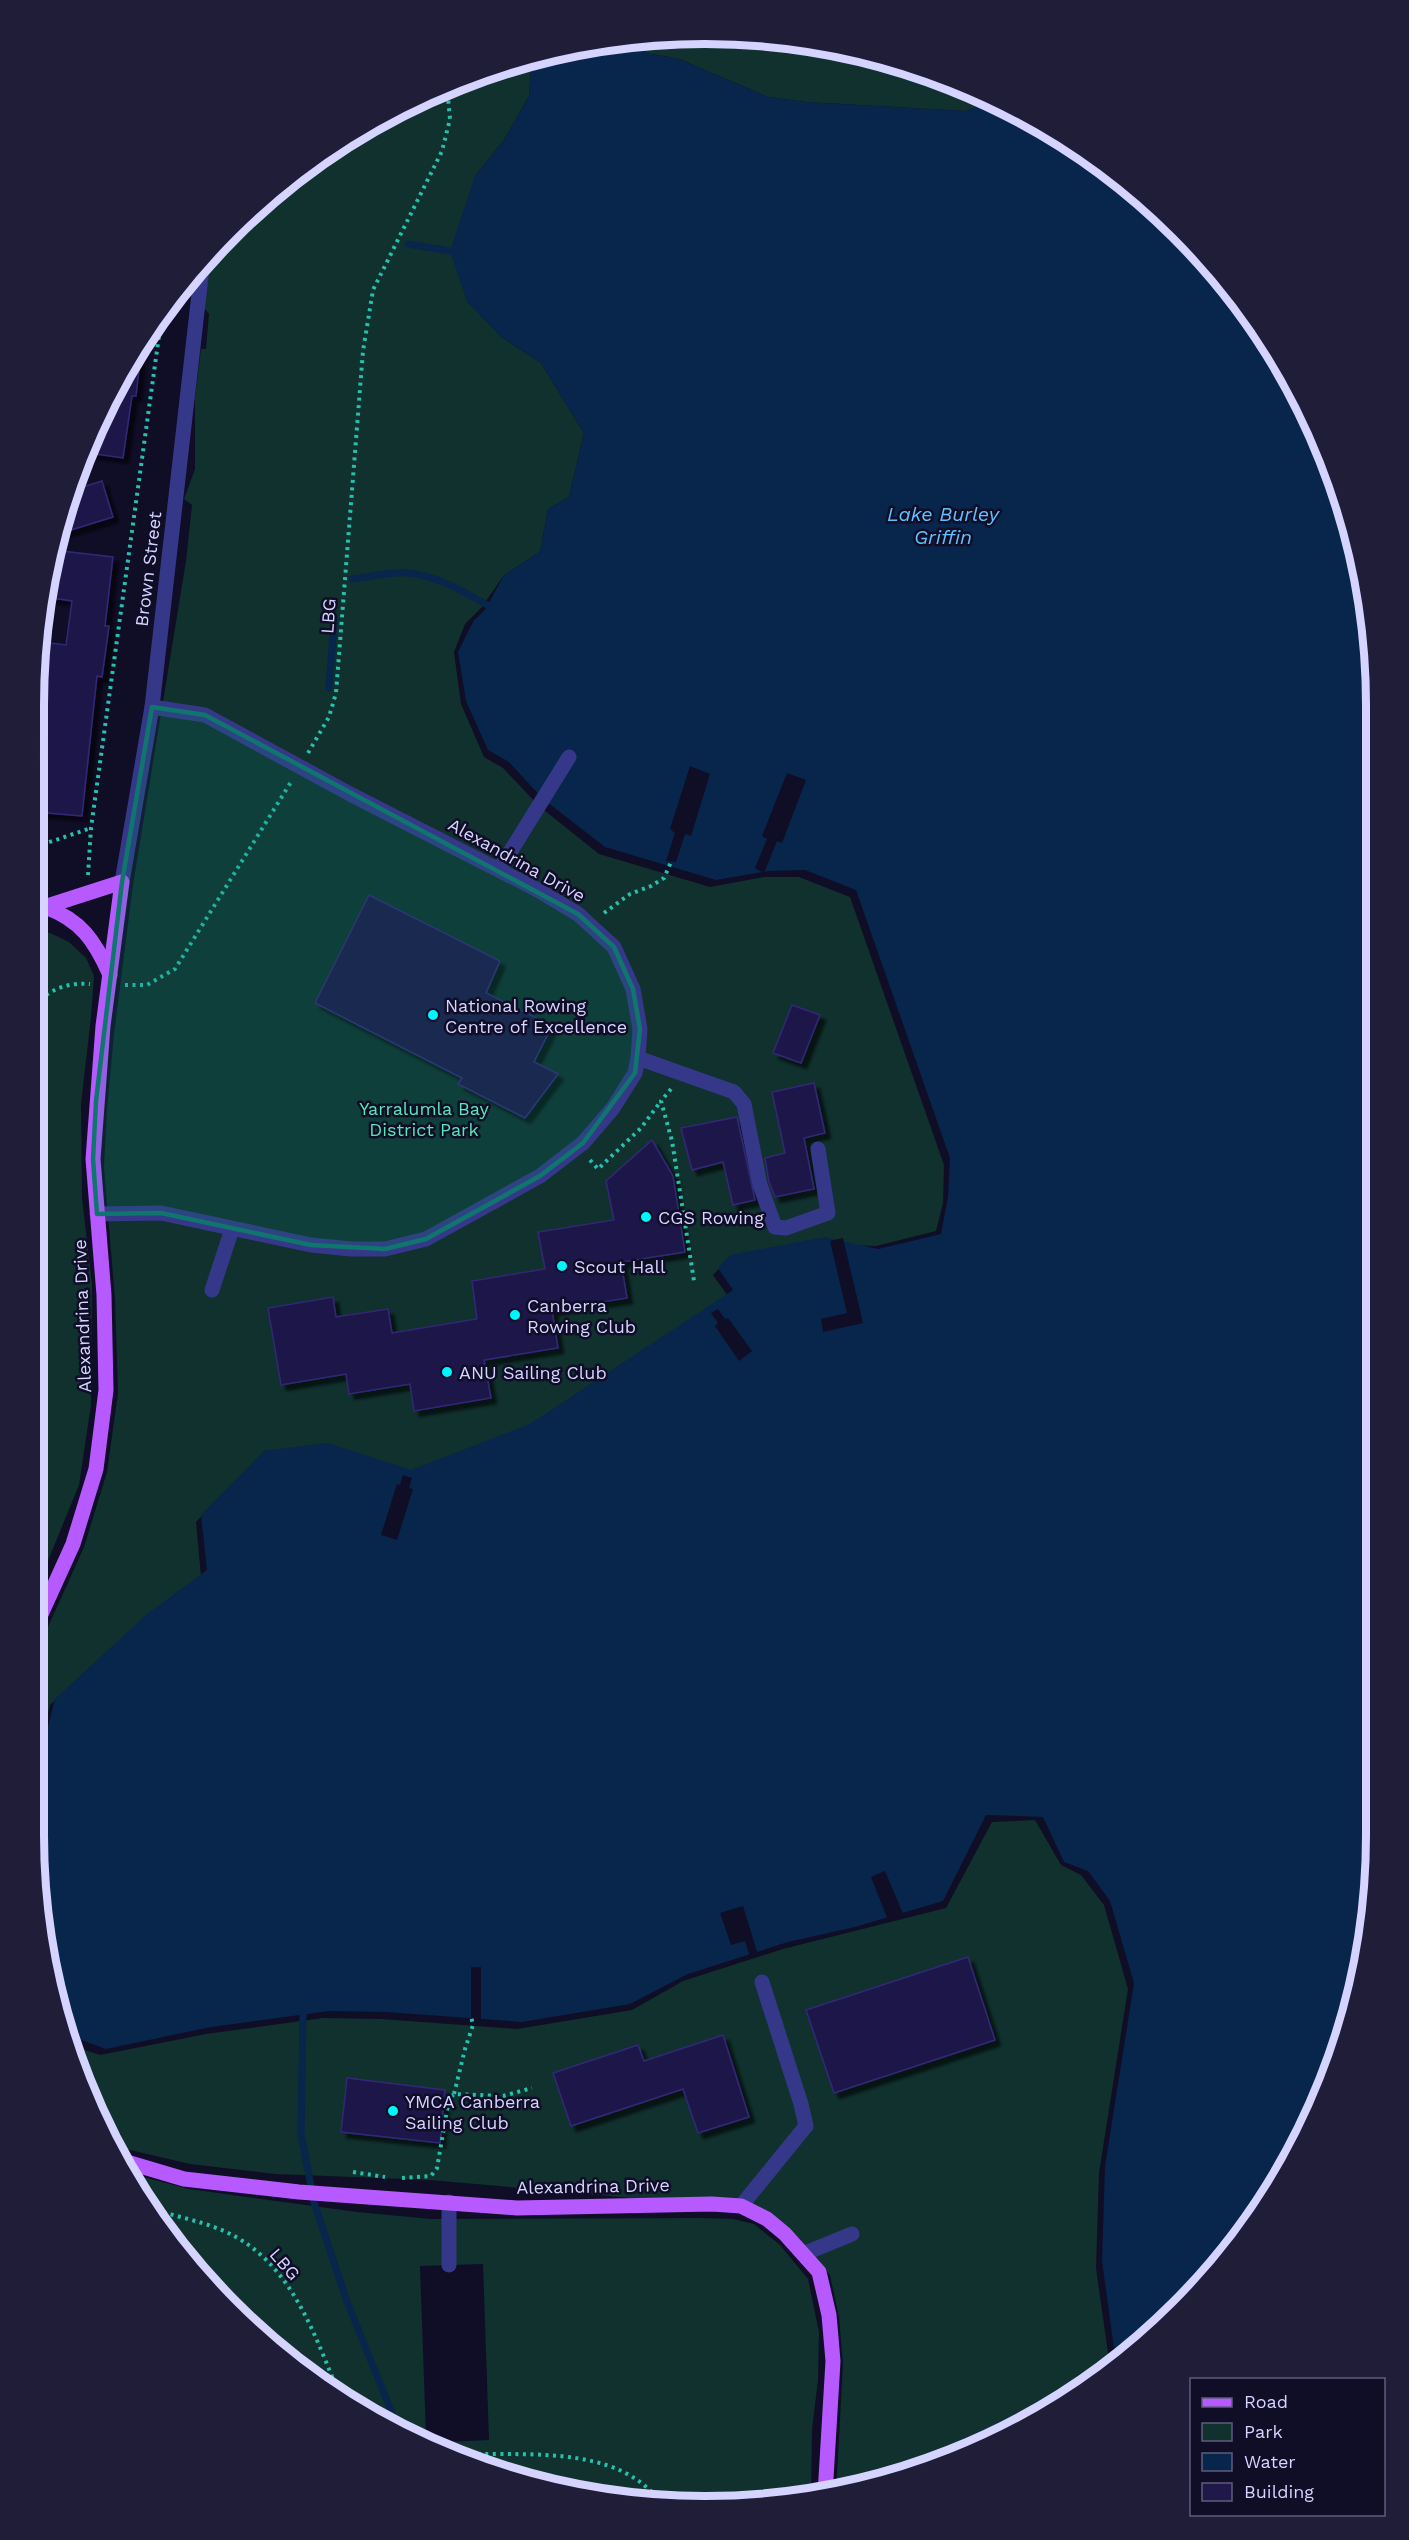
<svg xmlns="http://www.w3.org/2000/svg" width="1409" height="2540" font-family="'Work Sans',sans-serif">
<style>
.green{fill:#10312e;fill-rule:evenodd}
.water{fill:#08254b}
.pier{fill:#100d27}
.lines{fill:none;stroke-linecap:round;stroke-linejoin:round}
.stream{stroke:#08254b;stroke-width:7}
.building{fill:#1f1849;stroke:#322877;stroke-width:1.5;filter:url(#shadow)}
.path{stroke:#26c0ac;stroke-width:4;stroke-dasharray:3 4.5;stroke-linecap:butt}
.minor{stroke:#353889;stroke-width:15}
.major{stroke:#b65aff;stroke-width:15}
.marked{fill:#0f766e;fill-opacity:0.2;stroke:#0f766e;stroke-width:4.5;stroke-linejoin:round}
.poi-dot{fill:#00f6fe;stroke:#100d27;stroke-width:2}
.labels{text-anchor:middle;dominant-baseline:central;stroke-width:5;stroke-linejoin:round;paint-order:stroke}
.street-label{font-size:18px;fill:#d5d3ff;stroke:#100d27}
.poi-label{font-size:18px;fill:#d5d3ff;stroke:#100d27;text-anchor:start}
.park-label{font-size:18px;fill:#56e8b9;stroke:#100d27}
.water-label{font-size:20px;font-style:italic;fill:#61c1ff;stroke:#100d27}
.rim{fill:none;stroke:#d5d3ff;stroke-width:8}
</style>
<defs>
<filter id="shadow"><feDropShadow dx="5.5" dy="5.5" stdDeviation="1.5" flood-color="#0009"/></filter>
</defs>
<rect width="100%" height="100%" fill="#100d27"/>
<g class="green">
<path d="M661 34 792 39 921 69 994 102 965 111 806 102 768 97 679 59 646 53 629 40Z"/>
<path d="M532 56 529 96 504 140 475 176 500 336 541 363 584 433 569 497 548 509 540 552 504 575 482 607 465 624 454 652 461 704 484 757 503 768 539 806 599 854 710 887 764 877H799L850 897 944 1165 943 1203 936 1231 876 1246 820 1244 725 1262 713 1275 728 1296 527 1431 413 1477 258 1458 196 1522 201 1576 140 1622 50 1705 38 1752V1649L84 1547 107 1472 118 1393 115 1299 104 1167 107 1109 114 1034 133 885 186 561 192 505 184 499 195 469V397L201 349H206L209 314 189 290 190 276 200 261 296 172 408 102Z"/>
<path d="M35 931 50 933 69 942 86 958 94 976 91 1017 81 1104 82 1198 92 1284 91 1405 79 1485 38 1585Z"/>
<path d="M1035 1820 1061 1865 1081 1875 1104 1905 1128 1989 1099 2173 1096 2268 1110 2367 1041 2417 961 2456 836 2494 843 2364 839 2317 830 2275 796 2236 722 2206 430 2180 276 2174 190 2164 113 2146 102 2133 69 2051 67 2044 100 2055 206 2034 323 2018 381 2019 517 2029 632 2010 683 1981 783 1949 946 1908 992 1822Z"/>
<path d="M128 2173 189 2189 357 2212 431 2219 703 2218 733 2219 754 2224 780 2245 808 2279 819 2332 818 2380 812 2430 811 2497 748 2506 617 2501 530 2484 408 2438 331 2394 230 2311 172 2244ZM483 2264 489 2440 448 2442 426 2436 420 2266Z"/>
</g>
<path class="water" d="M629 40 646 53 679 59 768 97 806 102 965 111 994 102 1041 123 1179 229 1263 332 1340 488 1370 617 1375 1879 1353 2010 1286 2172 1210 2278 1147 2341 1116 2363 1102 2261 1105 2166 1134 1983 1110 1901 1088 1871 1064 1862 1043 1817 986 1815 943 1901 855 1927 788 1942 688 1974 630 2004 522 2022 386 2012 329 2011 211 2027 106 2049 65 2034 39 1923 38 1767 55 1699 146 1615 207 1570 201 1515 264 1451 328 1443 411 1470 530 1424 733 1290 718 1268 730 1255 825 1237 878 1249 941 1234 948 1197 950 1158 856 890 805 870 769 871 716 880 605 847 543 799 509 762 488 750 466 701 458 652 474 620 485 610 504 575 540 552 548 509 569 497 584 433 541 363 500 336 467 302 450 251 475 176 504 140 529 96 532 56Z"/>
<g class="pier">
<path d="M690 766 710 774 691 836 685 834 676 862 666 861 675 833 670 829Z"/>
<path d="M787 773 806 780 782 843 777 841 764 873 755 868 767 839 762 836Z"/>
<path d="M843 1238 863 1323 823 1332 821 1319 847 1313 830 1241Z"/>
<path d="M718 1309 725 1319 728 1318 752 1351 739 1361 715 1326 718 1323 711 1313Z"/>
<path d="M403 1475 412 1478 409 1488 413 1489 397 1540 381 1535 397 1484 400 1485Z"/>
<path d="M885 1871 904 1916 888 1920 871 1877Z"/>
<path d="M743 1906 758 1955 750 1957 745 1941 731 1945 720 1913Z"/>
<rect x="471" y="1967" width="10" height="52"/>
</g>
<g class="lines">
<g class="stream">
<path d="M408 244 450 251"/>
<path d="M352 579C370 577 391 571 408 573 440 576 468 594 494 609"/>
<path d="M329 688 334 622"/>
<path d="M303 2014 301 2134 314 2202 346 2299 400 2433"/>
</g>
</g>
<g class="building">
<path d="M142 342 136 396H132L123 458 88 453 123 368Z"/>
<path d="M102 481 113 517 55 535 73 490Z"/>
<path d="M53 550 113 557 105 626H109L102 677 97 676 82 816 35 812V784L40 745 35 744 34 682 37 683 42 642 66 645 72 601 45 597Z"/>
<path d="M369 895 500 961 486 993 552 1026 534 1062 558 1074 525 1118 458 1084 462 1078 315 1003Z"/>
<path d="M792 1005 820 1015 801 1063 773 1053Z"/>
<path d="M814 1083 825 1133 804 1138 814 1189 775 1197 769 1182 765 1158 785 1153 772 1092Z"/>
<path d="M737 1117 755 1200 733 1205 723 1162 692 1170 681 1128Z"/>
<path d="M652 1140 673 1176 685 1252 621 1262 627 1298 552 1310 558 1348 484 1360 491 1398 414 1411 410 1384 349 1394 346 1374 281 1385 268 1308 333 1297 336 1317 388 1309 392 1333 477 1319 472 1281 545 1269 538 1232 614 1220 606 1181Z"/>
<path d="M968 1957 995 2040 834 2093 806 2010Z"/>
<path d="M723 2035 749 2117 698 2133 683 2089 571 2126 553 2073 638 2045 644 2061Z"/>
<path d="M347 2078 445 2090 440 2143 341 2132Z"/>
</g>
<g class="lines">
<g class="path">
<path d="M308 753 329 717 336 693 363 351 373 290 442 151 450 119 447 87"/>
<path d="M35 847 91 828"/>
<path d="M88 875 91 828 162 314"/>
<path d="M604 913 630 894 651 886 664 878 671 862"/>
<path d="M125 985H147L175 969 291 782"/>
<path d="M36 1006C47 989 70 982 90 984"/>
<path d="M671 1089 661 1101 672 1141 694 1281"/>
<path d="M590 1160 598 1169 641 1128 661 1101"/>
<path d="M454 2094 465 2049 473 2025 471 2016"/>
<path d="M353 2172 385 2177"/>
<path d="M402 2178 431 2176 437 2168 449 2099 454 2094 503 2096 532 2088"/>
<path d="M149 2208C174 2216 201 2221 224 2231 292 2261 315 2336 341 2399"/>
<path d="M448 2453C514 2458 615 2440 661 2503"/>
</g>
<g class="minor">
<path d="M499 870 569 757"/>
<path d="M122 882 152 707 203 259"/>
<path d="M638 1058 734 1092 744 1104 760 1185 775 1227 786 1228 828 1213 818 1149"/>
<path d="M97 1214 161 1213 311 1245 351 1249H385L426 1239 540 1176 583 1143 613 1108 635 1073 638 1058 640 1029 633 989 614 947 578 914 536 889 350 794 205 715 152 707"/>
<path d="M212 1290 232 1229"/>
<path d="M741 2206 806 2126 801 2104 762 1982"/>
<path d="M803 2254 852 2234"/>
<path d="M449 2265V2202"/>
</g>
<g class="major">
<path d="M45 907C81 920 95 941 110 975"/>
<path d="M35 910 122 882 103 1026 93 1159 104 1295 106 1390 96 1469 73 1544 38 1621"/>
<path d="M120 2160 184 2179 299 2192 517 2208 712 2204 741 2206 767 2219 785 2234 819 2272 829 2315 833 2361 825 2495"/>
</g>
</g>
<path class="marked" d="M152 707 205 715 578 914 614 947 633 989 640 1029 635 1073 583 1143 540 1176 426 1239 385 1249 311 1245 161 1213 97 1214 93 1159 96 1101 122 882Z"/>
<g class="poi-dot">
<circle cx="433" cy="1015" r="6"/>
<circle cx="646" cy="1217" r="6"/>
<circle cx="562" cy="1266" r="6"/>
<circle cx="515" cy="1315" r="6"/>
<circle cx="447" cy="1372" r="6"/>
<circle cx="393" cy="2111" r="6"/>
</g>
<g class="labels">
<g class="street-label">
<text transform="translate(148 569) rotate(-83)">Brown Street</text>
<text transform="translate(328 616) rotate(-86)">LBG</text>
<text transform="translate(517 860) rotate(29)">Alexandrina Drive</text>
<text transform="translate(82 1316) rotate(-92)">Alexandrina Drive</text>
<text transform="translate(593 2186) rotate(-1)">Alexandrina Drive</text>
<text transform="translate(285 2264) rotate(49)">LBG</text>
</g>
<g class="poi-label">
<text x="445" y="1005">National Rowing<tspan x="445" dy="21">Centre of Excellence</tspan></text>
<text x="658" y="1217">CGS Rowing</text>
<text x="574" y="1266">Scout Hall</text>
<text x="527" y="1305">Canberra<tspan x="527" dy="21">Rowing Club</tspan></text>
<text x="459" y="1372">ANU Sailing Club</text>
<text x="405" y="2101">YMCA Canberra<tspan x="405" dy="21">Sailing Club</tspan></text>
</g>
<g class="park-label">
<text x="424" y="1108">Yarralumla Bay<tspan x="424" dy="21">District Park</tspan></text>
</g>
<g class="water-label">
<text x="943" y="514">Lake Burley<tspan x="943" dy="23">Griffin</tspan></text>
</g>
</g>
<path d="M0 0H1409V2540H0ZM705 44H705A661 661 0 0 1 1366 705V1835A661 661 0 0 1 705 2496H705A661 661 0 0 1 44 1835V705A661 661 0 0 1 705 44Z" fill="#201d38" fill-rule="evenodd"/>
<path class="rim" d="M705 44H705A661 661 0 0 1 1366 705V1835A661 661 0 0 1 705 2496H705A661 661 0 0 1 44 1835V705A661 661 0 0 1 705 44Z"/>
<rect x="1190" y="2378" width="195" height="138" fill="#100d27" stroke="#5f5c7d" stroke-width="1.5"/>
<rect x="1202" y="2398" width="30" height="9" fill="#b65aff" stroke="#5f5c7d" stroke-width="1.5"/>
<text x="1244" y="2408" font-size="18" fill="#d5d3ff">Road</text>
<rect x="1202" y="2423" width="30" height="18" fill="#10312e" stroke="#5f5c7d" stroke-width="1.5"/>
<text x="1244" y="2438" font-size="18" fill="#d5d3ff">Park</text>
<rect x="1202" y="2453" width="30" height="18" fill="#08254b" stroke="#5f5c7d" stroke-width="1.5"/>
<text x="1244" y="2468" font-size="18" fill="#d5d3ff">Water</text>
<rect x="1202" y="2483" width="30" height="18" fill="#1f1849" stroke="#5f5c7d" stroke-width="1.5"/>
<text x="1244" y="2498" font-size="18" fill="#d5d3ff">Building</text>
</svg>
